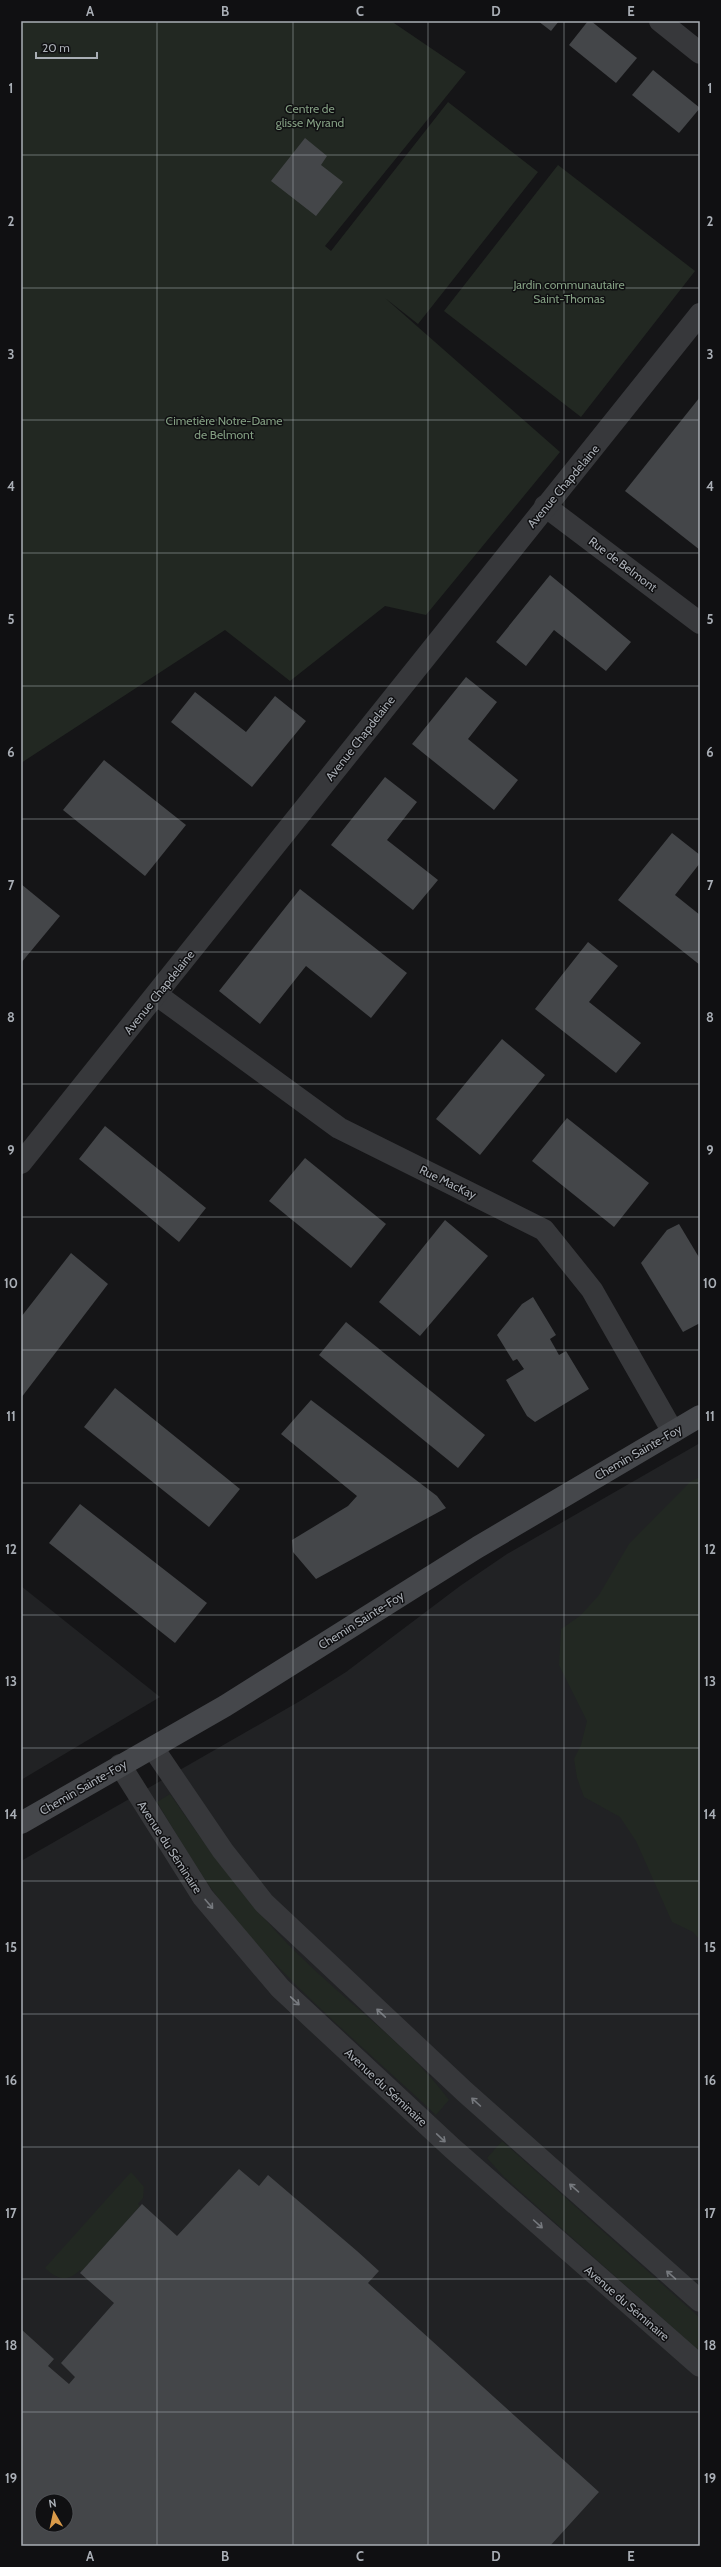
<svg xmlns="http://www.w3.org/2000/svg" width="721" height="2567" font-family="Cabin,sans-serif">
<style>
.built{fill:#212224;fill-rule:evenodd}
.green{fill:#222822}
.building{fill:#444649;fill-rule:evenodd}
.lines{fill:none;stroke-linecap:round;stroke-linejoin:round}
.minor{stroke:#37383b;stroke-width:22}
.secondary{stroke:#45474b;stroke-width:22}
.oneway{stroke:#76797e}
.grid{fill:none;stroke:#a9aeb5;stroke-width:1;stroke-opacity:0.55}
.labels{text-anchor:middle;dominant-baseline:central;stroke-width:3;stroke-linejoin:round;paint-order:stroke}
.park-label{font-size:12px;fill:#839e82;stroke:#101012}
.street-label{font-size:12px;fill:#a9aeb5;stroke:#101012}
.neatline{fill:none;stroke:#a9aeb5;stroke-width:1.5}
.grid-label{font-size:13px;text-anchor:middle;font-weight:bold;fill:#a9aeb5}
</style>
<rect width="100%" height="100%" fill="#151517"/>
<g class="built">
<path d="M700 1443V2546H21V1861L300 1701 346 1672 460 1586 507 1554ZM42 2501H66V2525H42Z"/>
<path d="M21 1586 160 1697 21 1780Z"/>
</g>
<g class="green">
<path d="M21 21H391L466 72 325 246 331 251 448 102 538 172 418 324 385 298 560 452 426 615 385 606 290 681 225 630 21 763Z"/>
<path d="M558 165 695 271 581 417 444 311Z"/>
<path d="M700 1477V1940L693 1932 672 1922 636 1841 620 1817 584 1797 577 1778 574 1759 581 1745 587 1721 559 1665 561 1629 580 1616 599 1595 629 1544 691 1481Z"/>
<path d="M170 1794C210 1852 252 1910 303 1959 351 2006 409 2046 449 2100L436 2115C369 2052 298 1993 238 1923 206 1886 182 1843 157 1802Z"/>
<path d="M502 2141 700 2318V2352L504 2177 487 2158Z"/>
<path d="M131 2172 144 2187 143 2198 138 2204 140 2206 82 2272 80 2270C67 2283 57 2279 45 2268Z"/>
</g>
<g class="building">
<path d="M538 21H559L551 31Z"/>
<path d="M588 21H591L637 58 616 83 569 45Z"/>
<path d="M653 70 700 108 679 133 632 95Z"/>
<path d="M305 138 327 156 321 165 343 182 316 216 271 181Z"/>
<path d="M700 397V550L625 491Z"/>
<path d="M550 575 631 642 606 671 554 630 526 666 496 642Z"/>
<path d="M466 677 497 702 468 739 518 780 494 810 412 744Z"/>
<path d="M195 692 246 732 275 696 306 721 252 787 171 722Z"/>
<path d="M104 760 186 825 145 876 63 810Z"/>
<path d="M385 777 417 802 387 840 438 880 413 910 331 845Z"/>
<path d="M672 833 700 855V863L675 895 700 915V965L618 900Z"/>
<path d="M21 884 60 916 21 963Z"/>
<path d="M300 889 407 973 371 1018 306 966 260 1024 219 991Z"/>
<path d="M588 942 618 966 589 1002 641 1043 616 1073 535 1009Z"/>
<path d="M502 1039 545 1075 480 1155 436 1119Z"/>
<path d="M567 1118 649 1183 614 1227 532 1161Z"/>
<path d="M105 1126 206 1208 179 1242 79 1159Z"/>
<path d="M305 1158 386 1224 351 1268 269 1201Z"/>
<path d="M445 1220 488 1256 420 1336 379 1302Z"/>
<path d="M679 1224 700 1259V1323L683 1332 641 1263 667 1230Z"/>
<path d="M71 1253 108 1284 21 1398V1317Z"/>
<path d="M533 1297 556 1335 550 1339 559 1355 566 1351 589 1389 535 1422 527 1416 506 1380 524 1369 517 1359 513 1361 497 1335 522 1304Z"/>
<path d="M346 1322 485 1435 458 1468 319 1355Z"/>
<path d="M115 1388 240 1489 209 1527 84 1427Z"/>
<path d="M311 1400 437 1496 446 1508 316 1579 293 1552 292 1540 348 1506 357 1496 281 1434Z"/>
<path d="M80 1504 207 1603 175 1643 49 1543Z"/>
<path d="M239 2169 259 2186 268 2175 357 2251 379 2271 368 2283 599 2492 550 2546H21V2329L54 2359 48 2366 69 2384 75 2377 61 2363 114 2303 80 2273 142 2204 177 2236ZM42 2501H66V2525H42Z"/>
</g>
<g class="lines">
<g class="minor">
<path d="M660 21 700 53"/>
<path d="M545 506 700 623"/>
<path d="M157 995 339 1128 544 1230 592 1290 673 1432"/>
<path d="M21 1163 700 314"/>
<path d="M153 1748 223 1851 264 1903 465 2092 700 2301"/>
<path d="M120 1765 203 1897 280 1988 452 2148 700 2366"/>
</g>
<path class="secondary" d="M21 1823 225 1706 478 1547 700 1416"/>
</g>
<defs><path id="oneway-shaft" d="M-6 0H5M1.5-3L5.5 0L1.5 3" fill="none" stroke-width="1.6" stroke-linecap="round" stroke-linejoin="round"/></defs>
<g class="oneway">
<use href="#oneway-shaft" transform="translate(209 1904) rotate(50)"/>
<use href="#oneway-shaft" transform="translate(295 2001) rotate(43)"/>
<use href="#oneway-shaft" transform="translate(381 2013) rotate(-137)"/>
<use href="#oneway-shaft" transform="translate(476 2102) rotate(-138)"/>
<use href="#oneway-shaft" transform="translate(441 2138) rotate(43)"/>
<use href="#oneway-shaft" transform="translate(574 2188) rotate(-139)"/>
<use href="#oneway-shaft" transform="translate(538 2224) rotate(42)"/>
<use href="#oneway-shaft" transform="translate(671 2275) rotate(-139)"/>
</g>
<path class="grid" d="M157 21V2546M293 21V2546M428 21V2546M564 21V2546M21 155H700M21 288H700M21 420H700M21 553H700M21 686H700M21 819H700M21 952H700M21 1084H700M21 1217H700M21 1350H700M21 1483H700M21 1615H700M21 1748H700M21 1881H700M21 2014H700M21 2147H700M21 2279H700M21 2412H700"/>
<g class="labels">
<g class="park-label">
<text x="310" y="108">Centre de<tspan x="310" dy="14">glisse Myrand</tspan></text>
<text x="569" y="284">Jardin communautaire<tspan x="569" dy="14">Saint-Thomas</tspan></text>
<text x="224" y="420">Cimetière Notre-Dame<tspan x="224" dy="14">de Belmont</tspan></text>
</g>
<g class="street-label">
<text transform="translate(563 486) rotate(-50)">Avenue Chapdelaine</text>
<text transform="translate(623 564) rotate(37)">Rue de Belmont</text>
<text transform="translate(360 738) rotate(-52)">Avenue Chapdelaine</text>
<text transform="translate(159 992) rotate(-51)">Avenue Chapdelaine</text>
<text transform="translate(448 1182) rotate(26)">Rue MacKay</text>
<text transform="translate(638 1452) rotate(-30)">Chemin Sainte-Foy</text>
<text transform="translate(361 1620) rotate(-32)">Chemin Sainte-Foy</text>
<text transform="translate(83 1787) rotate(-30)">Chemin Sainte-Foy</text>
<text transform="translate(170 1847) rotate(57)">Avenue du Séminaire</text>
<text transform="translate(386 2087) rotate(43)">Avenue du Séminaire</text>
<text transform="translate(627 2303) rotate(41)">Avenue du Séminaire</text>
</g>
</g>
<rect width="721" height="2567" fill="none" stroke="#101012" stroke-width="44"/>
<g transform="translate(54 2513) rotate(351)"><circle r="19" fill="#101012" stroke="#4d4f53"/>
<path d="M0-3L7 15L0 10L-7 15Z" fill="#da9b4a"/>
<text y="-6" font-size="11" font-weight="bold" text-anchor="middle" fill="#a9aeb5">N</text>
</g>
<path d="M36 52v6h61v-6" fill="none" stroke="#a9aeb5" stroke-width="2"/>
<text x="42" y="52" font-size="12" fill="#a9aeb5" stroke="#101012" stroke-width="3" paint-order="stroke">20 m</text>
<rect x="22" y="22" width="677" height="2523" class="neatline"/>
<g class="grid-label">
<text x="90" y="16">A</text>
<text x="225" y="16">B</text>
<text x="360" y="16">C</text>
<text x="496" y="16">D</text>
<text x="631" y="16">E</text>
<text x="11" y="93">1</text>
<text x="710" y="93">1</text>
<text x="11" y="226">2</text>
<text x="710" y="226">2</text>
<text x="11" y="359">3</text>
<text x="710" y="359">3</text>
<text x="11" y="491">4</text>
<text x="710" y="491">4</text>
<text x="11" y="624">5</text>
<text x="710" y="624">5</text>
<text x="11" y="757">6</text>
<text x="710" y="757">6</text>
<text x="11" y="890">7</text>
<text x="710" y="890">7</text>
<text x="11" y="1022">8</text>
<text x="710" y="1022">8</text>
<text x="11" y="1155">9</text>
<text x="710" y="1155">9</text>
<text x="11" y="1288">10</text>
<text x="710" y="1288">10</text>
<text x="11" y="1421">11</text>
<text x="710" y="1421">11</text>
<text x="11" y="1554">12</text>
<text x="710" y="1554">12</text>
<text x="11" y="1686">13</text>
<text x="710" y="1686">13</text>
<text x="11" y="1819">14</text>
<text x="710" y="1819">14</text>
<text x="11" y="1952">15</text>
<text x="710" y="1952">15</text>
<text x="11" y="2085">16</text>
<text x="710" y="2085">16</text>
<text x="11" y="2218">17</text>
<text x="710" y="2218">17</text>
<text x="11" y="2350">18</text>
<text x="710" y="2350">18</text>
<text x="11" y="2483">19</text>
<text x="710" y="2483">19</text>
<text x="90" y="2561">A</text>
<text x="225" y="2561">B</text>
<text x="360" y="2561">C</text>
<text x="496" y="2561">D</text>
<text x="631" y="2561">E</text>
</g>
</svg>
